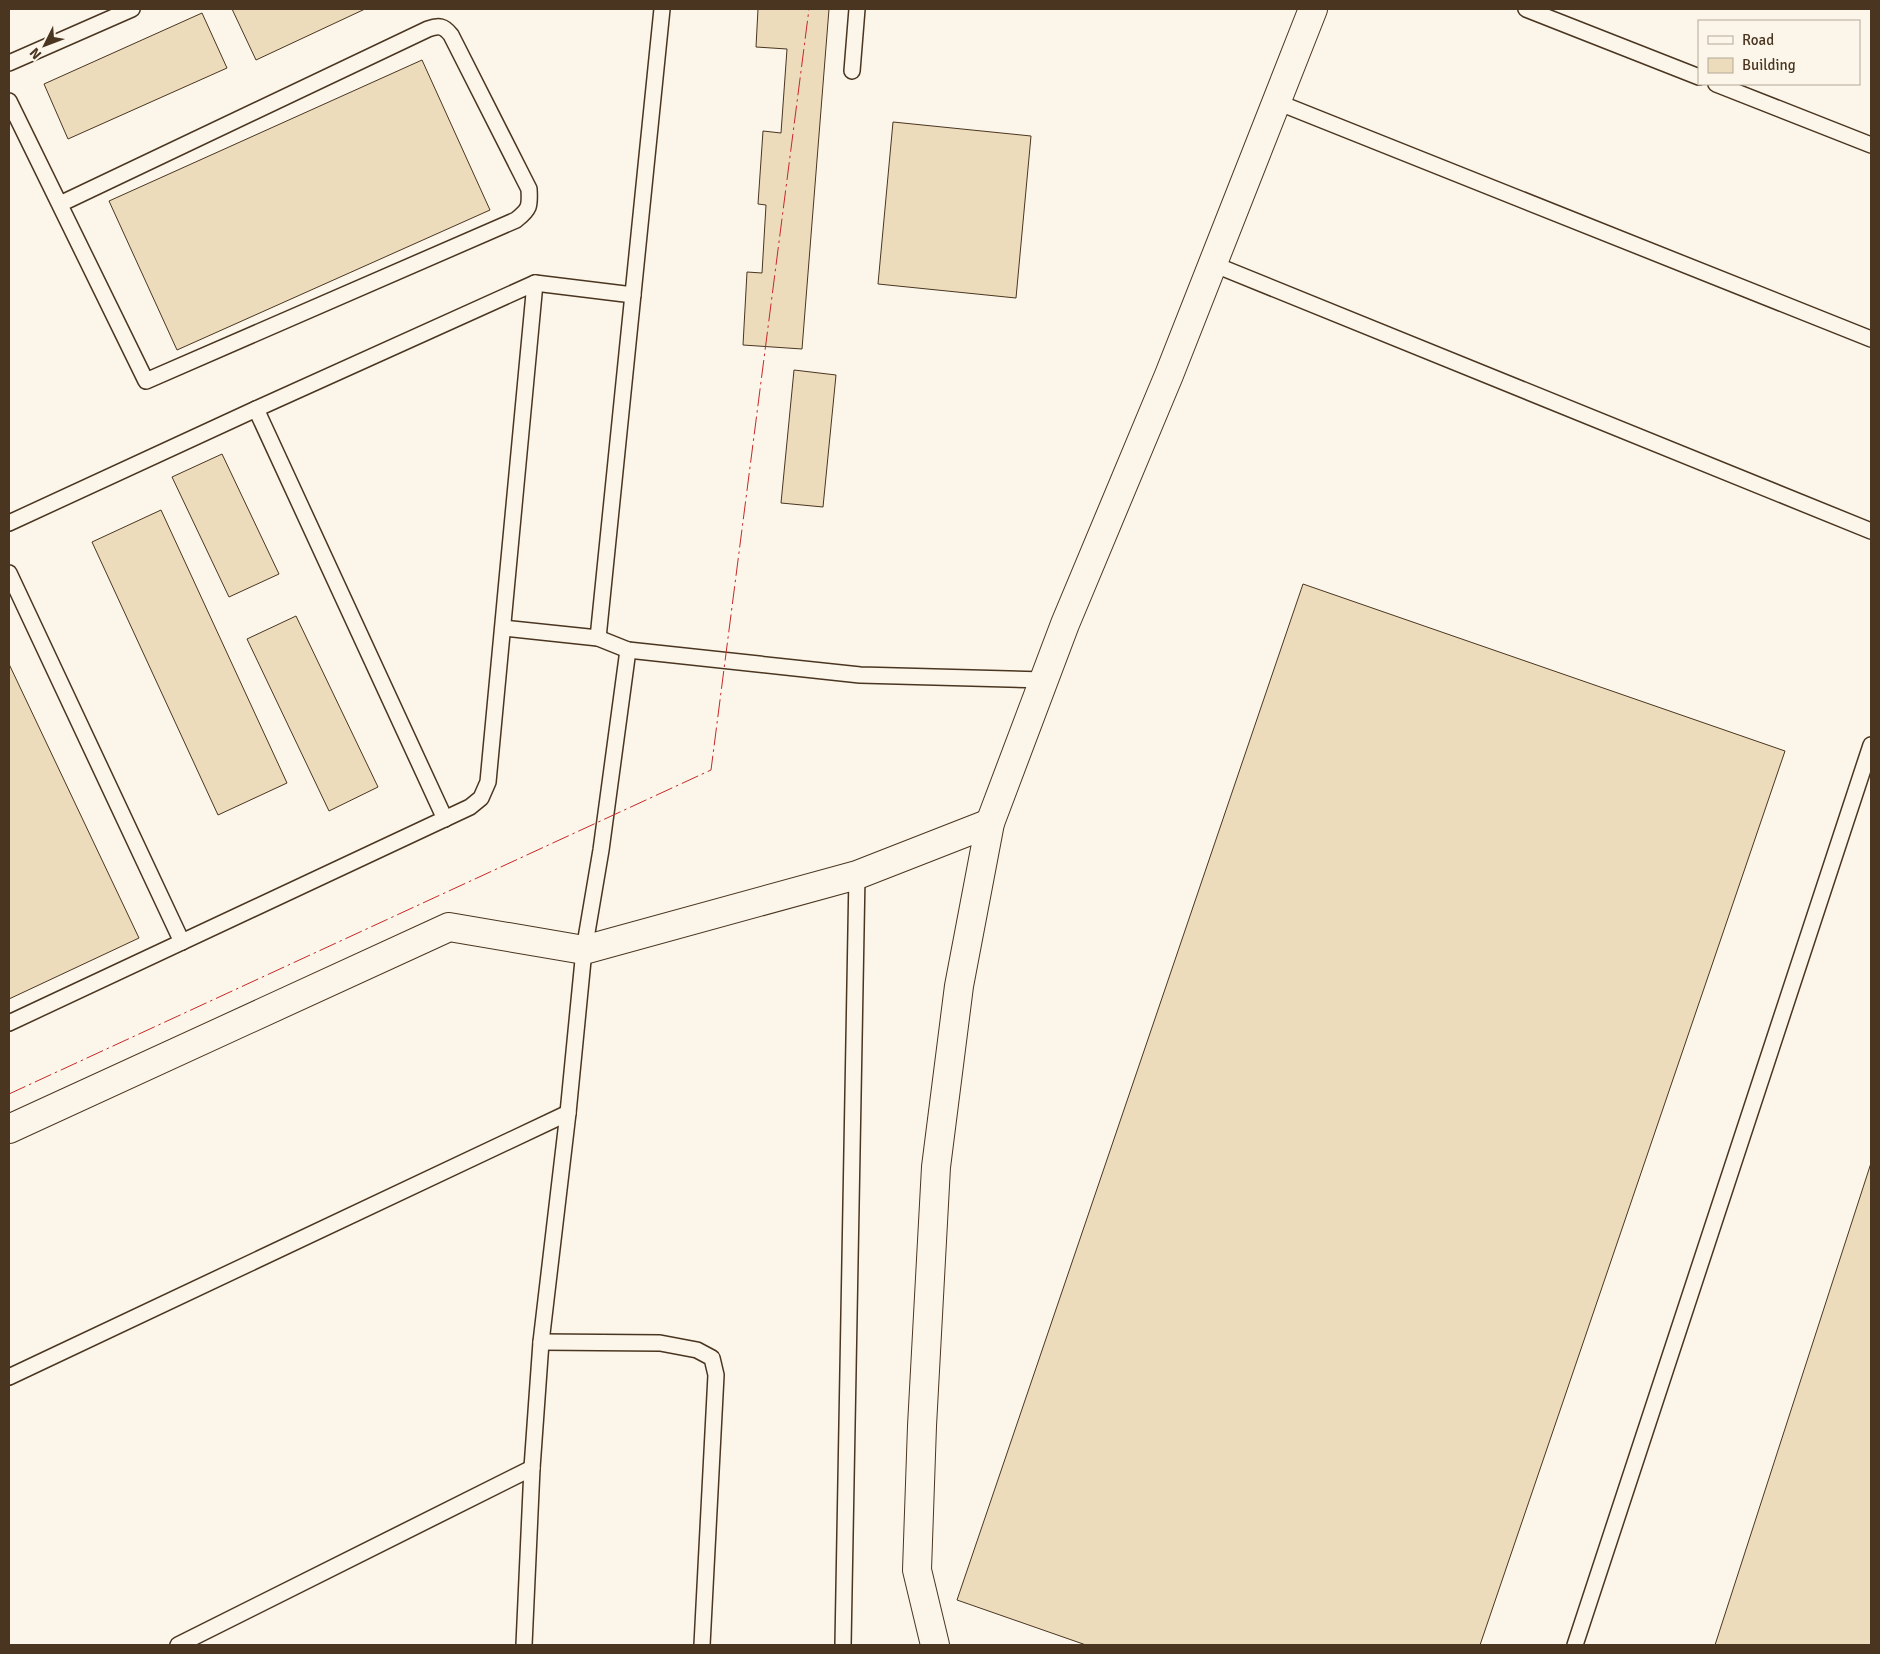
<svg xmlns="http://www.w3.org/2000/svg" width="1880" height="1654" font-family="Signika,sans-serif">
<style>
.building{fill:#ecdcbc;stroke:#4a3520}
.lines{fill:none;stroke-linecap:round;stroke-linejoin:round}
.lane-casing{stroke:#4a3520;stroke-width:18}
.street-casing{stroke:#4a3520;stroke-width:30}
.lane{stroke:#fbf6e9;stroke-width:15}
.street{stroke:#fbf6e9;stroke-width:28}
.power{stroke:#c62828;stroke-width:1;stroke-dasharray:18 4 2.5 4;stroke-linecap:butt}
</style>
<rect width="100%" height="100%" fill="#fbf6e9"/>
<g class="building">
<path d="M232 9H365L256 60Z"/>
<path d="M758 9H829L802 349 743 345 747 272 762 273 766 205 758 204 763 131 781 133 787 49 756 47Z"/>
<path d="M202 13 227 68 68 139 44 84Z"/>
<path d="M422 60 490 210 177 350 109 201Z"/>
<path d="M893 122 1031 136 1016 298 878 284Z"/>
<path d="M794 370 836 375 823 507 781 503Z"/>
<path d="M222 454 279 574 229 597 172 477Z"/>
<path d="M161 510 287 783 218 815 92 542Z"/>
<path d="M1303 584 1785 751 1480 1645H1086L957 1600Z"/>
<path d="M296 616 378 787 329 811 247 639Z"/>
<path d="M9 664 139 938 9 999Z"/>
<path d="M1871 1163V1645H1715Z"/>
</g>
<g class="lines">
<g class="lane-casing">
<g id="lane">
<path d="M1526 9 1699 77"/>
<path d="M9 63 132 9"/>
<path d="M852 71 857 9"/>
<path d="M1716 84 1871 145"/>
<path d="M9 101 146 381 516 220C530 209 530 206 529 189L451 35C444 26 439 25 428 29L60 204"/>
<path d="M1277 102 1871 339"/>
<path d="M1213 264 1871 531"/>
<path d="M535 283 633 295"/>
<path d="M256 409 445 819"/>
<path d="M9 523 256 409 535 283 488 782 481 798 470 807 9 1023"/>
<path d="M9 573 182 942"/>
<path d="M503 628 598 638 628 650 860 675 1044 680"/>
<path d="M598 638 662 9"/>
<path d="M541 1342 660 1343 697 1350 712 1358 716 1375 702 1645"/>
<path d="M9 1377 568 1113"/>
<path d="M178 1645 532 1468"/>
<path d="M524 1645 532 1468 541 1342 568 1113 584 950 601 850 628 650"/>
<path d="M843 1645 857 875"/>
<path d="M1575 1645 1871 745"/>
</g>
</g>
<g class="street-casing">
<g id="street">
<path d="M9 1129 449 927 584 950 857 875 990 823"/>
<path d="M935 1645 917 1570 922 1426 936 1167 959 986 990 823 1065 624 1169 375 1313 9"/>
</g>
</g>
<use href="#lane" class="lane"/>
<use href="#street" class="street"/>
<path class="power" d="M9 1094 711 770 809 9"/>
</g>
<rect width="1880" height="1654" fill="none" stroke="#4a3520" stroke-width="20"/>
<rect x="1698" y="20" width="162" height="65" fill="#fbf6e9" stroke="#b4a999"/>
<rect x="1708" y="36" width="25" height="8" fill="#fbf6e9" stroke="#b4a999"/>
<text x="1742" y="45" font-size="15" fill="#4a3520">Road</text>
<rect x="1708" y="58" width="25" height="15" fill="#ecdcbc" stroke="#b4a999"/>
<text x="1742" y="70" font-size="15" fill="#4a3520">Building</text>
<g transform="translate(45 45) rotate(228)" stroke="#fbf6e9" stroke-width="4" paint-order="stroke">
<path d="M0-4L9 19L0 12L-9 19Z" fill="#4a3520"/>
<text y="-8" font-size="14" font-weight="bold" text-anchor="middle" fill="#4a3520">N</text>
</g>
</svg>
